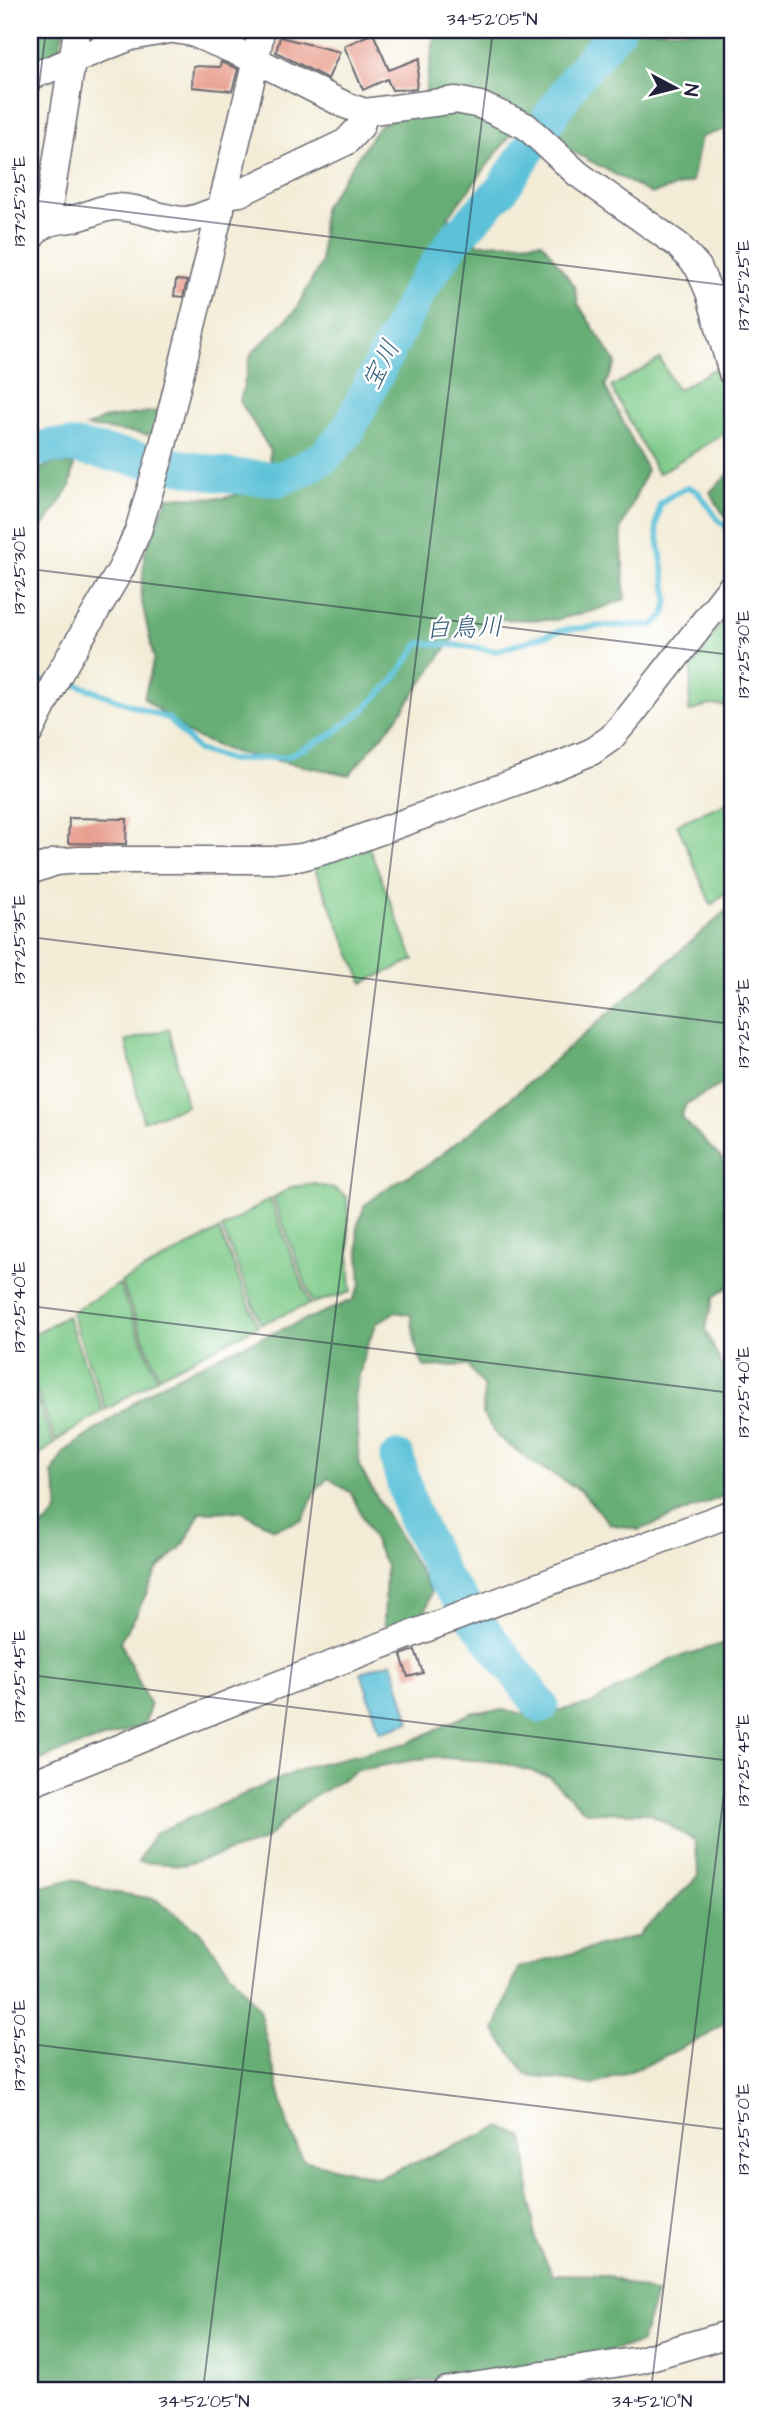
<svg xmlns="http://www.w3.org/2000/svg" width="762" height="2420" font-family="'Architects Daughter','Klee One',sans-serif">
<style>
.green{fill:#7eca89;stroke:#507662;stroke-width:2}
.forest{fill:#66ae75;stroke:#446858;stroke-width:2}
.water{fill:#5bc1d9;stroke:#3e728a;stroke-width:2}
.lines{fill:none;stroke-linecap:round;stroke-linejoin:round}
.stream{stroke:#5bc1d9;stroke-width:6}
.river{stroke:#5bc1d9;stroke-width:35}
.building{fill:#e79a89}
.minor-casing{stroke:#6b6972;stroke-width:29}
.minor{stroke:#fff;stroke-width:26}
.ticks{fill:none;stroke:#22223b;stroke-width:2;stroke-opacity:0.45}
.labels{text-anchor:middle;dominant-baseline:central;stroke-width:5;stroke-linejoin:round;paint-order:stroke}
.water-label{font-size:26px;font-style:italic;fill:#39627a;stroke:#fff}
.neatline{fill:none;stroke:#22223b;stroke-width:2.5}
.ticks-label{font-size:18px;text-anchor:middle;fill:#22223b}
</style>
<rect width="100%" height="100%" fill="#fff"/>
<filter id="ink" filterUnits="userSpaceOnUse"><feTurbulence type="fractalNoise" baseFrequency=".0143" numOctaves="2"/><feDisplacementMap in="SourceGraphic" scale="14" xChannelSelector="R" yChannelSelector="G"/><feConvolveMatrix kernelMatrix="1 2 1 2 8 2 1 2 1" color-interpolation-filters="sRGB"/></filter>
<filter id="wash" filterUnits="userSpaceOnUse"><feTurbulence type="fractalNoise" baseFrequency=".00686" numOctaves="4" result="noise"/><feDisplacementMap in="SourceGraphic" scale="28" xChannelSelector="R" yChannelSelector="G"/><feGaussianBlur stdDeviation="1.57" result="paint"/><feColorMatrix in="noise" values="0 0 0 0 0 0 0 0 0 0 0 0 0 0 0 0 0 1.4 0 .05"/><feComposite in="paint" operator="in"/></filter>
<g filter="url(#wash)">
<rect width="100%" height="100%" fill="#f3ecd7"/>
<g class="green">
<path d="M660 359 677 390 720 366 732 393V429L658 474 611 387Z"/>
<path d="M732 607V706L709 705 689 712 692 666Z"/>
<path d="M727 802 732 816V887L711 905 677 824Z"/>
<path d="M369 848 414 960 363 983 313 865Z"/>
<path d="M169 1029 187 1106 143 1121 126 1041Z"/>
<path d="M314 1184 335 1189 347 1197 351 1292 313 1303 273 1198 292 1187Z"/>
<path d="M270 1199 310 1304 261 1324 222 1228Z"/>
<path d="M219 1230 258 1326 159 1376 121 1282Z"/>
<path d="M119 1284 157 1378 106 1410 71 1313Z"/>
<path d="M67 1316 103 1411 56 1441 30 1374V1336Z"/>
<path d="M30 1382 54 1444 30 1462Z"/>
</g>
<g class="forest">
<path d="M30 30H64L57 56 30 67Z"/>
<path d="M439 30H732V127L701 137 692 182 651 194 568 149 533 115 513 132 448 217 478 244 542 242 575 287 578 304 616 363 605 386 647 470 621 529 625 599 596 610 555 620 500 619 454 637 397 718 349 775 232 752 190 735 144 698 154 659 141 597 145 552 168 497 224 498 268 487 270 450 240 401 251 354 295 311 321 263 323 208 379 126 423 106 434 39Z"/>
<path d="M156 411 165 412 158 436 87 427 103 419Z"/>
<path d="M53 463 74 465 70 487 45 524 30 535V474Z"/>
<path d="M732 471V522L722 512 710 492Z"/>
<path d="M732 906V1079L686 1104 681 1117 722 1159 730 1185 725 1211 732 1222V1284L714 1297 705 1329 732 1388 731 1493 639 1530 610 1524 581 1491 530 1461 497 1436 483 1414 484 1387 467 1365 424 1367 416 1347 411 1315 395 1312 377 1323 366 1348 355 1392 359 1466 431 1592 425 1614 404 1631 384 1624 386 1566 351 1493 328 1478 316 1490 303 1520 274 1529 240 1511 200 1512 185 1543 157 1571 136 1615 120 1641 150 1706 144 1726 59 1752 30 1765V1535C63 1512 62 1512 52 1474L64 1452 158 1386 227 1352 353 1300 361 1284 357 1227 365 1205 391 1185 425 1167 482 1123Z"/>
<path d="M732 1641V2017L708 2035 644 2066 594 2085 527 2075 495 2031 518 1968 637 1936 699 1876 695 1841 649 1813 586 1812 548 1776 499 1762 432 1757 358 1770 304 1803 262 1842 184 1865 138 1862 155 1833 309 1766 408 1743 473 1712 503 1710 532 1715 589 1705 671 1659Z"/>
<path d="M72 1879 111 1892 155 1899 199 1931 259 2010 287 2123 303 2160 378 2178 501 2127 524 2137 535 2240 553 2274 603 2275 656 2294 641 2343 539 2368 377 2387 364 2390H30V1890Z"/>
</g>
<path class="water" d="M392 1662 410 1722 380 1732 361 1672Z"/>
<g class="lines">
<g class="stream">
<path d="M30 682H47"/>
<path d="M61 683 78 685 169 719 198 750 231 760 286 757 331 735 361 712 392 682 420 643 465 646 496 651 563 630 602 626 653 625 664 616 668 599 656 526 660 504 673 494 689 487 698 492 718 520 732 531"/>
</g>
<g class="river">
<path d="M30 451 51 446 76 447 229 476 280 479 301 470 324 457 347 432 419 290 455 239 502 189 573 82 617 30"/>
<path d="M397 1458 411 1509 443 1577 541 1706"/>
</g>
</g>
<g id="blocks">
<g class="building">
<path d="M373 33 389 70 420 58 416 89 392 90 387 79 363 90 344 46Z"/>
<path d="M280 37 340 52 328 79 276 52Z"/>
<path d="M221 62 238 69 232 91 192 87 193 66 220 67Z"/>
<path d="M176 280 187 281 183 297 174 296Z"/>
<path d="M69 818 127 819 126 844 68 843Z"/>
<path d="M415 1650 423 1673 408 1677 401 1655Z"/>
</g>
</g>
</g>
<g filter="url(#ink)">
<use href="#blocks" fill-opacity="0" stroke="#6b6972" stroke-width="2"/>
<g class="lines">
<g class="minor-casing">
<g id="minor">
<path d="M174 30 192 33 256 60 345 105 365 112 456 100 480 105 526 126 578 174 678 245 698 267 709 292 732 373"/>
<path d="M30 77 131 37 169 30"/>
<path d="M224 195 240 193 346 142 361 126 365 112"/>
<path d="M47 221 77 30"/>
<path d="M30 239C42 221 52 222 71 219 86 217 99 208 114 207 138 206 160 219 184 220 196 220 209 212 221 209"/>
<path d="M30 732 58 676 121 569 138 531 161 453 224 195 256 60 261 30"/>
<path d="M30 871 56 862 79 860H272L302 857 331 849 532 776 591 752 611 738 630 716 732 586"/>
<path d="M30 1784 248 1696 732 1513"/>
<path d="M447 2390 640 2360 732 2333"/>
</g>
</g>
<use href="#minor" class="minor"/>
</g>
</g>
<path class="ticks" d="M30 158 46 30M30 200 732 286M30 569 732 655M30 937 732 1024M30 1306 732 1393M30 1675 732 1761M30 2044 732 2130M203 2390 493 30M651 2390 732 1727"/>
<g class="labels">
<g class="water-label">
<text transform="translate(381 365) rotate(-63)">宝川</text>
<text transform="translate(464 628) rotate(-2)">白鳥川</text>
</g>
</g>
<rect width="762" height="2420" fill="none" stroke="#fff" stroke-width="77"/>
<g transform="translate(675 88) rotate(97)" stroke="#ffffff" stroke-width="5" paint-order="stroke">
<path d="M0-5L12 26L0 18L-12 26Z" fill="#22223b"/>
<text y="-10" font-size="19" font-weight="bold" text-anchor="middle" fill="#22223b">N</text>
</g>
<rect x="38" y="38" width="686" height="2344" class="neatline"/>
<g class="ticks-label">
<text x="492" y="25">34°52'05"N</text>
<text transform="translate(19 201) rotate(-90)" y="6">137°25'25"E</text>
<text transform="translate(743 285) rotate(-90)" y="6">137°25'25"E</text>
<text transform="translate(19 570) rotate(-90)" y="6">137°25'30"E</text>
<text transform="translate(743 654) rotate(-90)" y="6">137°25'30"E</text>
<text transform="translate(19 939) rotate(-90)" y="6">137°25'35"E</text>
<text transform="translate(743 1023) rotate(-90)" y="6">137°25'35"E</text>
<text transform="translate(19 1307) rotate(-90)" y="6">137°25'40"E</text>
<text transform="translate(743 1392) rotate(-90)" y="6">137°25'40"E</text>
<text transform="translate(19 1676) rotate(-90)" y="6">137°25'45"E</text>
<text transform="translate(743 1760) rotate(-90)" y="6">137°25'45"E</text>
<text transform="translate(19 2045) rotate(-90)" y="6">137°25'50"E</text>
<text transform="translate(743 2129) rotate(-90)" y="6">137°25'50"E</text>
<text x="204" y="2407">34°52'05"N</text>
<text x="652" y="2407">34°52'10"N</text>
</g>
</svg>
